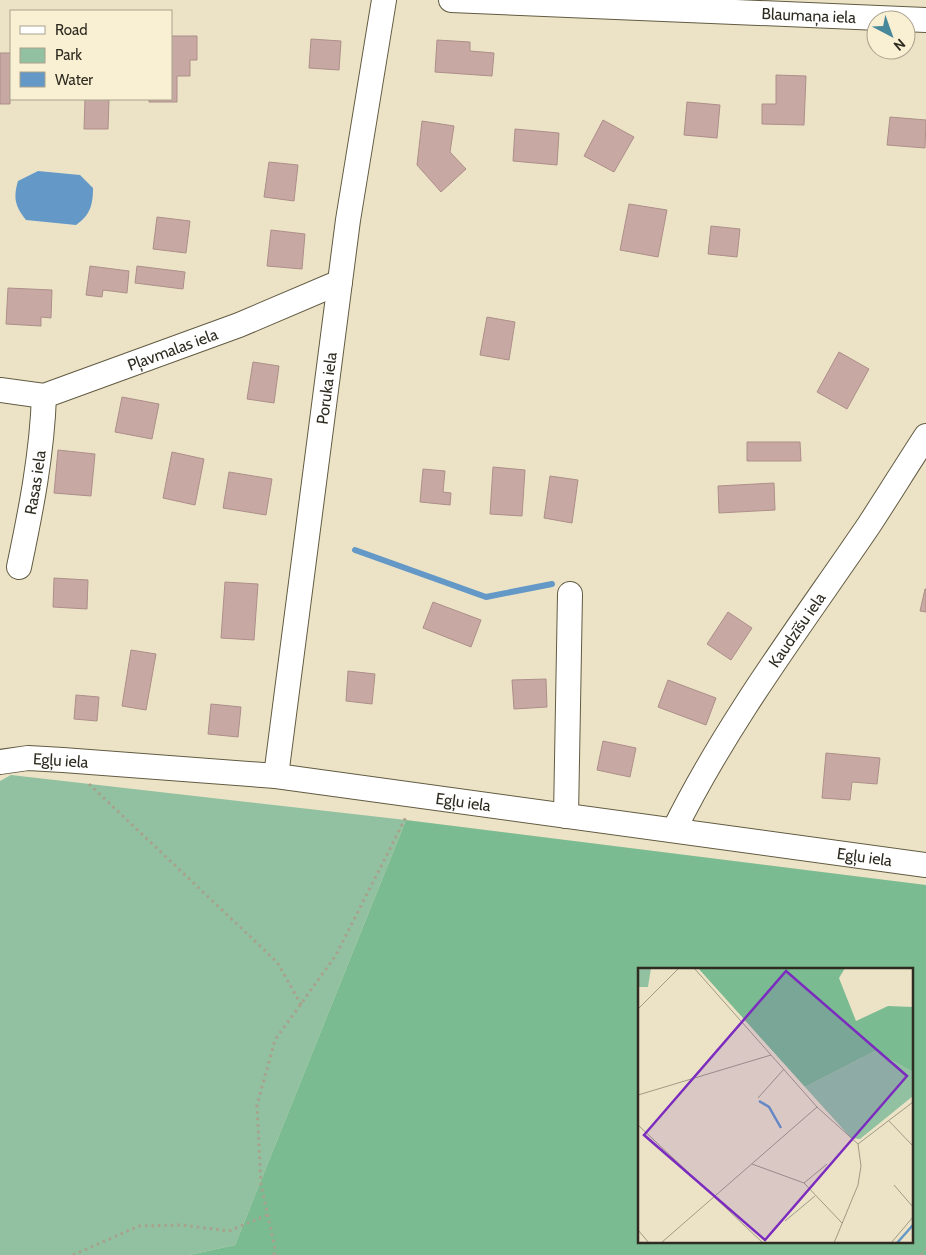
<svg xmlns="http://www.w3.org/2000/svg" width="926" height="1255" font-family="Cabin,sans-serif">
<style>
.green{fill:#92c1a1}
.forest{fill:#7bbb91;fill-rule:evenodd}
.water{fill:#6398c7}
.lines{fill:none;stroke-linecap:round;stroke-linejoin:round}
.stream{stroke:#6398c7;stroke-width:6}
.building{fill:#c7a8a2;stroke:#ad8f89}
.street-casing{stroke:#625b42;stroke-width:26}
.path{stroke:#a8a18c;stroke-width:3;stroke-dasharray:2.5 4;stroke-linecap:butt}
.street{stroke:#fff;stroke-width:24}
.labels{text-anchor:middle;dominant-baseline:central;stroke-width:4.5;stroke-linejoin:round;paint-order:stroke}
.street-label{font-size:16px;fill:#2e2b20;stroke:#f9f0d4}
.inset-river{fill:none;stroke:#6398c7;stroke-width:2.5}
.inset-road{fill:none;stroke:#a09984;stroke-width:1}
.view{fill:#7b2cbf;fill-opacity:0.15;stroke:#7b2cbf;stroke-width:2.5}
.inset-edge{fill:none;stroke:#2e2b20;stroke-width:2.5}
</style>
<rect width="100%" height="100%" fill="#ece3c7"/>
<path class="green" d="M11 775 406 820 235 1245 189 1255H0V781Z"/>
<path class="forest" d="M406 820 926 885V1255H189L235 1245ZM640 969H912V1241H640Z"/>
<path class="water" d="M38 171 80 175 93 188C93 205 90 215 76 225L26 220C15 206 13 198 18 181Z"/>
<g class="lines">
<path class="stream" d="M355 550 486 597 552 584"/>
</g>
<g class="building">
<path d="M171 36H197V60H190V76H177V102H149V99H171Z"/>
<path d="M311 39 341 41 339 70 309 68Z"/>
<path d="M437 40 470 42V51L494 53 492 76 435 72Z"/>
<path d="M0 53H11L10 104H0Z"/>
<path d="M776 75 806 76 804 125 762 124V104H776Z"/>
<path d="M85 99H109L108 129H84Z"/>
<path d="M687 102 720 105 717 138 684 135Z"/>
<path d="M890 117 926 120 925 148 887 145Z"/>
<path d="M603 120 634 137 614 172 584 156Z"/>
<path d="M422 121 454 126 450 152 466 169 441 192 417 165Z"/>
<path d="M515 129 559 133 557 165 513 161Z"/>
<path d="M269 162 298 165 294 201 264 197Z"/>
<path d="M629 204 667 210 658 257 620 250Z"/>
<path d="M157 217 190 221 186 253 153 249Z"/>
<path d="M711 226 740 229 737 257 708 254Z"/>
<path d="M271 230 305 234 302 269 267 266Z"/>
<path d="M90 266 129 271 127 293 103 290 102 297 86 295Z"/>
<path d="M137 266 185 272 183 289 135 283Z"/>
<path d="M8 288 52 290 51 318 41 317V326L6 324Z"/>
<path d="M487 317 515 322 509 360 480 355Z"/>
<path d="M839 352 869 369 847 409 817 392Z"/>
<path d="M253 362 279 366 274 403 247 399Z"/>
<path d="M122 397 159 404 152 439 115 432Z"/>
<path d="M747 442H800L801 461H747Z"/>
<path d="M58 450 95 454 91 496 54 493Z"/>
<path d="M172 452 204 459 195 505 163 498Z"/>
<path d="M493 467 525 470 522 516 490 514Z"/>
<path d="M423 469 445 471 443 492 451 493 450 505 420 502Z"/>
<path d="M229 472 272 479 266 515 223 508Z"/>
<path d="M550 476 578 480 572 523 544 518Z"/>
<path d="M774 483 775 510 719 513 718 486Z"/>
<path d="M54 578 88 580 87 609 53 607Z"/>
<path d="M225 582 258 584 254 640 221 638Z"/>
<path d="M925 589H926V612L920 611Z"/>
<path d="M433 602 481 620 471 647 423 628Z"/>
<path d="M728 612 752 628 731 660 707 644Z"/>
<path d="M131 650 156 654 146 710 122 706Z"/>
<path d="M348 671 375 674 372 704 346 701Z"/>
<path d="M546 679 547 707 514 709 512 680Z"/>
<path d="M668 680 716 698 706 725 658 707Z"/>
<path d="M76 695 99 697 97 721 74 719Z"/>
<path d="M211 704 241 707 238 737 208 734Z"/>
<path d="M603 741 636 748 630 777 597 770Z"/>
<path d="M826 753 880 758 877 784 852 782 850 800 822 798Z"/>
</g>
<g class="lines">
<g class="street-casing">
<g id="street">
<path id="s1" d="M451 0 926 20"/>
<path id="s2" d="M0 390 44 396 239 325 340 282"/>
<path id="s3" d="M19 567C31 510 42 454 44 396"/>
<path id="s4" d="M0 762 28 758 63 760 276 776 926 865"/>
<path id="s5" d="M276 776 348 220 384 0"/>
<path d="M566 816 570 594"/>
<path id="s6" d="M674 830C728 721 801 625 869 525 888 496 907 465 926 436"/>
</g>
</g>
<g class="path">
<path d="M89 784 277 962 302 1006"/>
<path d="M73 1255 139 1226 182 1225 229 1231 267 1215"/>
<path d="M274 1255 275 1248 261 1185 257 1105 275 1040 336 955 406 817"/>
<path d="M921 1255 926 1249"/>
</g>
<use href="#street" class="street"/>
</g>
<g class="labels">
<g class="street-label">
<text stroke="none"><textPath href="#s1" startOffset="358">Blaumaņa iela</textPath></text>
<text stroke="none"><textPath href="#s2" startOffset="181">Pļavmalas iela</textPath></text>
<text stroke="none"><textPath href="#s5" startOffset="391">Poruka iela</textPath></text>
<text stroke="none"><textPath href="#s3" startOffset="86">Rasas iela</textPath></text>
<text stroke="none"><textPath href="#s6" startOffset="235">Kaudzīšu iela</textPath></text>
<text stroke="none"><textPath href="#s4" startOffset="61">Egļu iela</textPath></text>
<text stroke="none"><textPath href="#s4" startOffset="466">Egļu iela</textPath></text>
<text stroke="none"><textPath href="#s4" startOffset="871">Egļu iela</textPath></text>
</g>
</g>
<g transform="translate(638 968)">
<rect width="275" height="275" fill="#ece3c7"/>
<path d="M0 0H13L10 19H0ZM237 83 275 104V128L222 171 213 170 167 119Z" fill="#92c1a1"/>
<path d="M60 0H207L201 10 218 53 250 38 275 39V104L237 83 167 119Z" fill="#7bbb91"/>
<path class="inset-river" d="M121 133 131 139 143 160M259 275 275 257"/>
<path class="inset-road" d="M56 0 179 139 220 176M0 41 41 0M0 127 133 87M120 130 146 101M251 153 275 178M0 157 125 275M220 176 275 134M114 196 166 215 204 255M166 215 189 196M256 217 275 239M147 253 177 228M0 262 11 275M23 275 179 139M196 275 220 217 223 198 220 176M253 275 275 249"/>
<path class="view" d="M148 3 269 108 127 272 6 167Z"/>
<rect width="275" height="275" class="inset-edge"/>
</g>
<rect x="10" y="10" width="162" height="90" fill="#f9f0d4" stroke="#a8a18c"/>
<rect x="20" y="26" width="25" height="8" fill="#ffffff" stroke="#a8a18c"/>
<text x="55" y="35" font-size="15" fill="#2e2b20">Road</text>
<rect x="20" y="48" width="25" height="15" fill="#92c1a1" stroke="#a8a18c"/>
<text x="55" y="60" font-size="15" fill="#2e2b20">Park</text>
<rect x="20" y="72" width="25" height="15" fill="#6398c7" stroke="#a8a18c"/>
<text x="55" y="85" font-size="15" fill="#2e2b20">Water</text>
<g transform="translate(891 35) rotate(139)"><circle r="24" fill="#f9f0d4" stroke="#a8a18c"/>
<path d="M0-4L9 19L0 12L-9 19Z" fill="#47889a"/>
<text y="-8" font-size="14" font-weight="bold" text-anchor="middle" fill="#2e2b20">N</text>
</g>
</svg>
